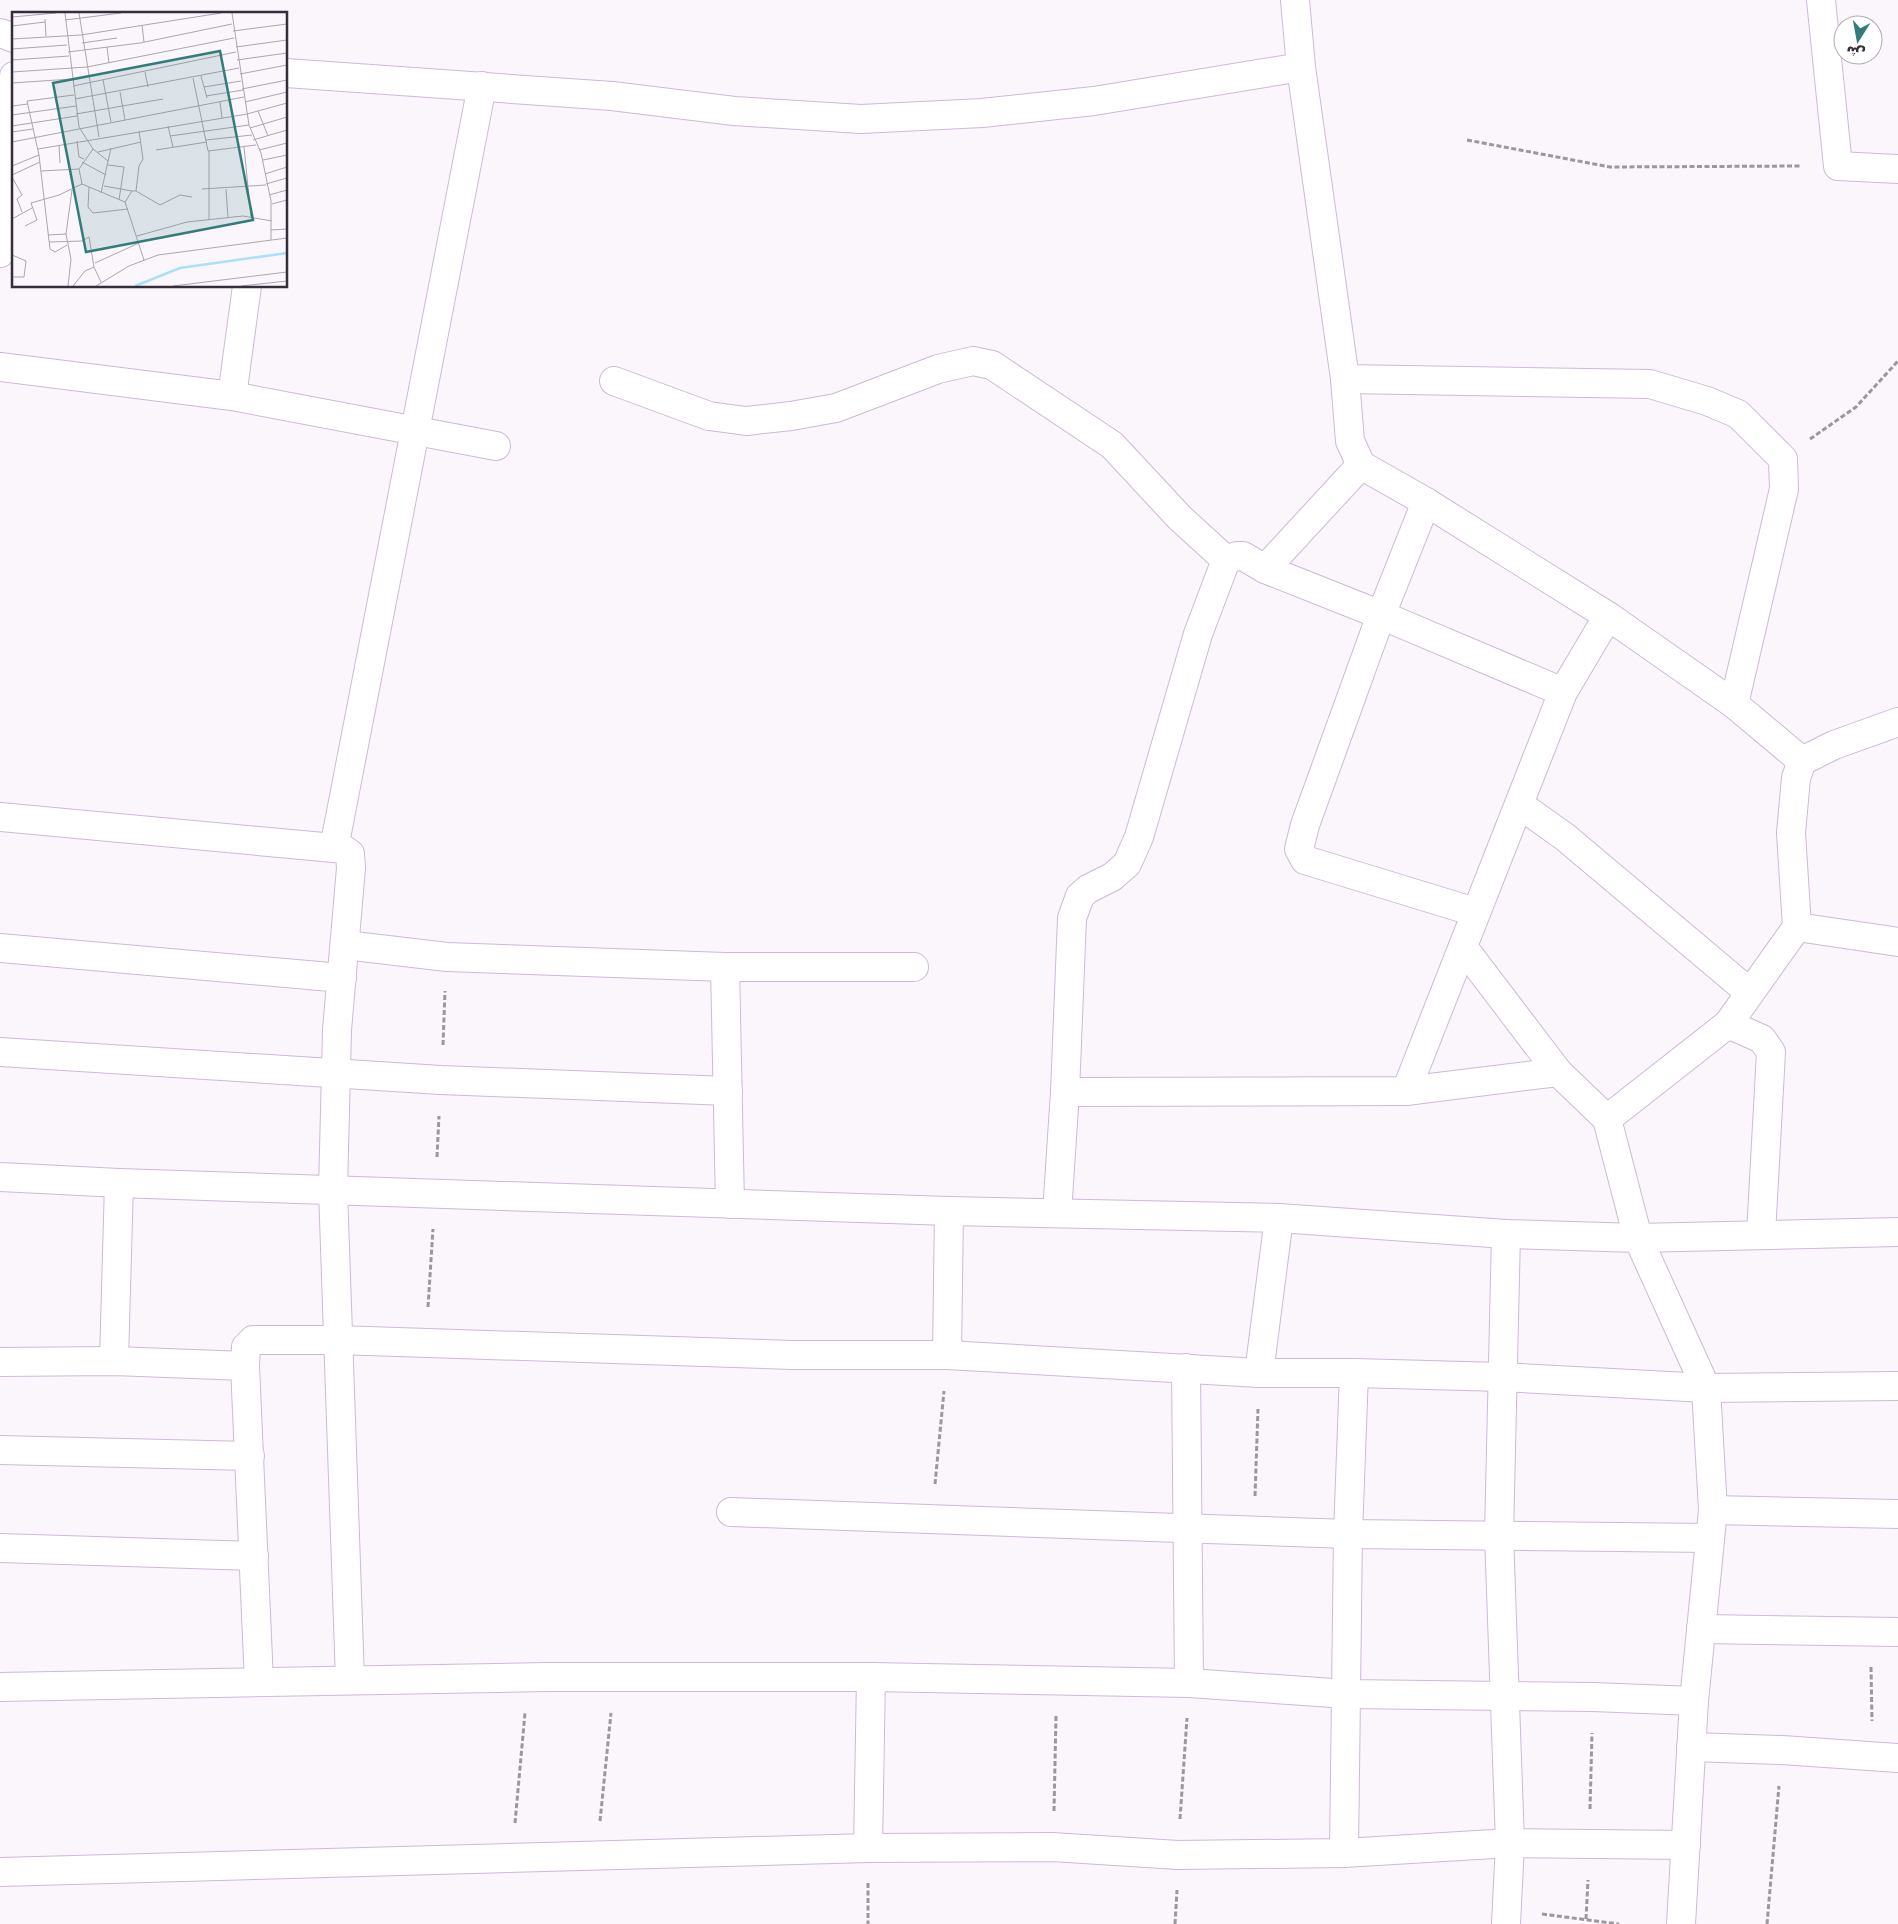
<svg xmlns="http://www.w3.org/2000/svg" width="1898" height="1924" font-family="'DejaVu Sans','Noto Naskh Arabic',sans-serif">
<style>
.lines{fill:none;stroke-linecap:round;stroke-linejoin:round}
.minor-casing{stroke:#cfb8d7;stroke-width:30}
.path{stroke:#9c969f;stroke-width:3;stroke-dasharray:5 2.5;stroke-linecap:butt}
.minor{stroke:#fff;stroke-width:28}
.inset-river{fill:none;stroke:#aae0fa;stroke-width:2.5}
.inset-road{fill:none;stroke:#aca6ae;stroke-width:1}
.view{fill:#337c7a;fill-opacity:0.15;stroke:#337c7a;stroke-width:2.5}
.inset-edge{fill:none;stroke:#362d3a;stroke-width:2.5}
</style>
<rect width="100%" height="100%" fill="#faf6fc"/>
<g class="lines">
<g class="minor-casing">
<g id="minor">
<path d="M1295 0 1301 67 1345 379 1350 441 1361 465 1426 502 1608 616 1734 704 1802 761"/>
<path d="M1821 0 1838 166 1898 169"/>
<path d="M0 33 14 38"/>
<path d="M286 73 612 96 734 111 861 119 982 113 1094 101 1301 67"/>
<path d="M0 253 14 76"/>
<path d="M0 367 232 396 496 446"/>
<path d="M1345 379 1650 384 1707 401 1738 414 1783 459 1784 489 1734 704"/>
<path d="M614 381 709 416 746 421 791 416 836 408 938 369 973 361 992 365 1112 445 1180 518 1226 560"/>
<path d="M232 396 247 286"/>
<path d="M1426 502 1381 615 1305 825 1299 849 1305 860 1475 912"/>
<path d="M1265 569 1361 465"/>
<path d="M1520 805 1565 837 1749 992"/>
<path d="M0 817 334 848 343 849 350 854 351 868 337 1030 333 1190 350 1680"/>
<path d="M334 848 482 86"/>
<path d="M1797 927 1898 942"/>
<path d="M345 945 447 957 725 967H914"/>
<path d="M1463 947 1558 1072 1607 1119 1638 1238 1706 1388 1713 1510 1694 1701 1681 1924"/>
<path d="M0 948 342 978"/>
<path d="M725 967 730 1204"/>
<path d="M1728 1024 1762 1039 1771 1052 1761 1234"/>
<path d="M0 1052 441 1080 728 1091"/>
<path d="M1406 1091 1563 692 1608 616"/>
<path d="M1065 1092 1406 1091 1558 1072"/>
<path d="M1607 1119 1728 1024 1797 927 1791 833 1796 778 1802 761 1834 745 1898 722"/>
<path d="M0 1177 119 1183 949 1211 1279 1218 1506 1234 1638 1238 1898 1232"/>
<path d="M1057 1213 1065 1092 1072 918 1080 896 1088 889 1112 877 1127 864 1139 837 1198 634 1226 560 1237 556H1243L1265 569 1381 615 1563 692"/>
<path d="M947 1355 949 1211"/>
<path d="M114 1361 119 1183"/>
<path d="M0 1362 114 1361 245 1366 246 1347 253 1340H338L792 1355H947L1259 1373H1354L1502 1377 1706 1388 1898 1386"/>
<path d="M245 1366 259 1682"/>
<path d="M1186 1368 1189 1683"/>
<path d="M1259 1373 1279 1218"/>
<path d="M0 1450 250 1456"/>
<path d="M1713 1510 1898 1514"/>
<path d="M731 1512 1348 1534 1710 1538"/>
<path d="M0 1548 254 1556"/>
<path d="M1701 1629 1898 1632"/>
<path d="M0 1687 547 1677H871L1189 1683 1347 1694 1593 1697 1694 1701"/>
<path d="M1691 1747 1782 1750 1898 1758"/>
<path d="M868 1848 871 1677"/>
<path d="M1344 1853 1348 1534 1354 1373"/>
<path d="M0 1872 868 1848 1052 1847 1178 1855 1344 1853 1510 1843 1686 1845"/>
<path d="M1506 1924 1510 1843 1499 1535 1506 1234"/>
</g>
</g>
<g class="path">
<path d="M1467 140 1610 167 1802 166"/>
<path d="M1810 439 1856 407 1898 361"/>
<path d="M443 1045 445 991"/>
<path d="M437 1157 439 1116"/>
<path d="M428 1307 433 1229"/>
<path d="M935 1484 944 1391"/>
<path d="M1255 1496 1258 1409"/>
<path d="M1871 1667 1872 1721"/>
<path d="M1590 1809 1592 1733"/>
<path d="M1054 1811 1056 1715"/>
<path d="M1180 1819 1187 1718"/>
<path d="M600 1821 611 1713"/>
<path d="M515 1823 525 1713"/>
<path d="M868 1883V1924"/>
<path d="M1542 1914 1619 1924"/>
<path d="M1586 1919 1588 1880"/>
<path d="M1175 1924 1177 1890"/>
<path d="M1767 1924 1779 1786"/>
</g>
<use href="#minor" class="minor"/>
</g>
<g transform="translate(12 12)">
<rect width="275" height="275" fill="#faf6fc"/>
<path class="inset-river" d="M123 274 168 256 275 241"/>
<path class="inset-road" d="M53 1 67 115 81 137 96 149M67 1 87 125M220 1 237 113 249 141 259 189V228M0 5 44 1M33 7 34 24M53 8 109 1M130 13 132 30M0 14 33 10M221 19 275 12M0 27 69 23 209 1M70 31 105 26M95 35 97 51M224 35 275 28M0 37 55 33M56 40 128 31 220 12M0 48 57 44M225 48 275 41M0 60 75 55 222 26M133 60 136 75M228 62 275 53M189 64 195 86M181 66 196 139 244 133M91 68 99 110M0 71 60 67M61 74 224 40M192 75 229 69M230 77 275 68M108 80 113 108M194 84 231 78M63 87 227 56M208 90 210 106M233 90 275 80M0 94 16 92M246 99 256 124M64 102 151 87M0 103 64 94M0 114 65 104M156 114 161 135M238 116 275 105M0 120 21 117M158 124 237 113M194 128 240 123M241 128 275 118M65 129 67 145 72 147M0 130 232 85M47 133 48 151M232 135 239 205M26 137 235 102 275 91M144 138 195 130M247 138 275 131M86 140 129 130M251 148 275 143M70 150 94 163M96 153 112 155 107 188M0 154 27 143M29 159 67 157M253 162 275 155M0 163 28 150M0 165 10 183 5 187 10 200M70 172 113 190 132 248M70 172 67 157 81 137M254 172 275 166M92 174 120 179M77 175 76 195 81 201 116 197M190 177 254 173M214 177 216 206M124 179 148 193 168 183 180 185M89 181 99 136M257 183 275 178M113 190 120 179H124L127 154 131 147 127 119M260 192 275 188M0 207 20 196M197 208V139M13 214 25 208 19 191 47 183 70 172M259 218 275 217M36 223 54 222M125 224 175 210 231 204 260 209M37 230 70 229 77 225 82 255 89 270M55 233 43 240 38 237 27 143 15 89 62 83M0 243 14 249 12 265H0M83 251 127 231M56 274 59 247 54 222 60 178M61 274 73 259 82 255M84 274 117 254 146 243 275 226M161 274 275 260M229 274 275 269"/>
<path class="view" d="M208 39 241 208 74 240 41 71Z"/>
<rect width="275" height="275" class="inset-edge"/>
</g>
<g transform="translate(1858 40) rotate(191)"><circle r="24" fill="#ffffff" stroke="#afabb0"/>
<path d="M0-4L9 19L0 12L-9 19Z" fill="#337c7a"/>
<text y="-8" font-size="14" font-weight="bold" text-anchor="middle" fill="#362d3a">ش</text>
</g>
</svg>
